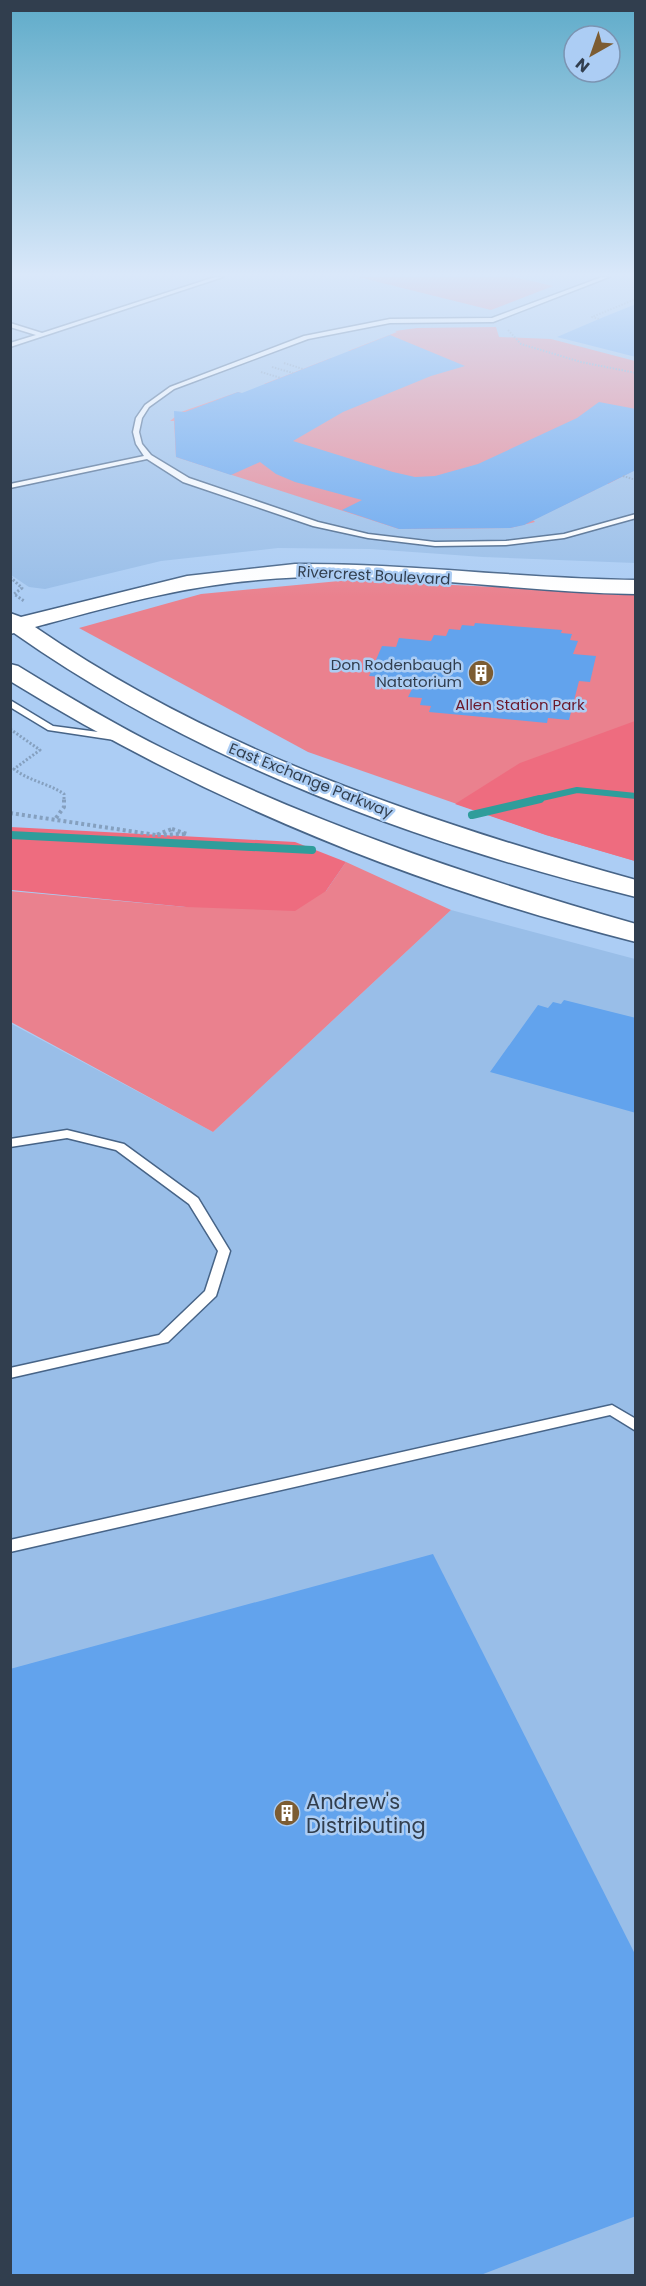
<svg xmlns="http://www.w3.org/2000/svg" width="646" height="2286" font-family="Poppins,sans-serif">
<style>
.built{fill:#99bee8}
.green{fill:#ea818e}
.forest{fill:#ee6c7f}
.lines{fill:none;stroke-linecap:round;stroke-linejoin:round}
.stream-far1{stroke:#2f9d9b;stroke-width:6}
.stream{stroke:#2f9d9b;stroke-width:8}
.building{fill:#62a3ed}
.lane-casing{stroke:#476487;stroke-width:3}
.secondary-casing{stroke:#476487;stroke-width:3}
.path-far2{stroke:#85a0bf;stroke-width:2;stroke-dasharray:1.5 1.5;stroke-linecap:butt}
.path-far1{stroke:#85a0bf;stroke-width:3;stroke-dasharray:2 2;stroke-linecap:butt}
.path{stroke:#85a0bf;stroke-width:4;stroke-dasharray:3 3;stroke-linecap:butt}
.lane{fill:#fff;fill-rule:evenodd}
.secondary{fill:#fff;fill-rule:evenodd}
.labels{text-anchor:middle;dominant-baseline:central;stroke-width:5;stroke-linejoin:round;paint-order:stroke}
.far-street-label{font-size:15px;fill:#313e4e;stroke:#accdf4}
.far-poi-label{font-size:15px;fill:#313e4e;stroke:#accdf4;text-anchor:end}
.far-park-label{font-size:15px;fill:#6b192b;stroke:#accdf4}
.near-poi-label{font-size:21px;fill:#313e4e;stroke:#accdf4;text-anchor:start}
</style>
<rect width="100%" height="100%" fill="#accdf4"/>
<g class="built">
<path d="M11 277H635V563L483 557 370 549 278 548 161 561 45 589 29 587 11 575Z"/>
<path d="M451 910 635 959V2275H11L10 1023 213 1132Z"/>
</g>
<g class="green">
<path d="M358 277H514L553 286 491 310Z"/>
<path d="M496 327 499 337 551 339 635 361V470L608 484 591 479 595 490 533 520 535 522 510 528 399 529 176 457 174 421H170L181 412 238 392 259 398 271 387 264 384 331 358 366 356 348 351 397 332 395 331 417 328Z"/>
<path d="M350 580 635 594V861L546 835 308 752 79 628 201 594Z"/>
<path d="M346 862 451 910 213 1132 11 1022 10 891 186 907 326 891Z"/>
</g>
<g class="forest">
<path d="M635 721V861L546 835 455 804 520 763Z"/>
<path d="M10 827 295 842 346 862 326 891 295 911 186 907 11 890Z"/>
</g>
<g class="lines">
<path class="stream-far1" d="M533 800 577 790 636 796"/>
<g class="stream">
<path d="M472 815 540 799"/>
<path d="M10 835 312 850"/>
</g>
</g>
<g class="building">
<path d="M636 304V357L557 337 599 319Z"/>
<path d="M390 335 465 366 431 376 343 412 293 441 393 472 415 477 435 476 478 464 577 418 599 402 636 409V470L524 525 510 528 399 529 342 510 362 500 295 482 276 474 260 462 231 475 176 457 174 411 185 412 238 392 242 393Z"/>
<path d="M475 623 562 630 561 633 572 634 570 640 578 641 573 654 596 656 590 682 579 681 569 720 548 718 547 723 429 712 431 706 420 705 422 698 408 697 412 689 378 686 381 677 369 676 382 646 396 647 399 638 431 641 434 635 446 636 449 629 460 630 462 625 474 626Z"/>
<path d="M564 1000 636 1018V1113L490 1072 538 1005 548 1008 553 1002 561 1004Z"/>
<path d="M433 1554 636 1956V2216L478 2276H10V1669Z"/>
</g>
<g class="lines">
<g class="lane-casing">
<g id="lane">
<path d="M215 277H223L10 347V343L36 335 10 327V323L42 333Z"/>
<path d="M602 277H609L493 322 390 323 308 339 174 389 149 407 142 418 139 432 142 444 151 455 189 478 318 522 368 534 435 542 506 541 564 534 636 514V518L564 538 506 545 435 546 368 538 313 526 183 482 147 459 10 488V484L144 456 136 444 133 432 136 418 145 405 170 387 304 336 390 319 492 318Z"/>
<path d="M10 700 53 726 121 735 126 738 121 741 48 730 10 707Z"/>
<path d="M67 1130 124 1144 198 1198 230 1251 216 1296 168 1342 10 1378V1368L159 1335 205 1291 218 1251 189 1204 116 1150 67 1138 10 1147V1139Z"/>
<path d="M612 1405 636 1419V1431L610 1415 10 1552V1540Z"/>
</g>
</g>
<g class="secondary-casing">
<g id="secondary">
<path d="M295 564C409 563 522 579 636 580V594C510 592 383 568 258 580 182 586 109 607 35 627 217 752 424 821 636 880V897C416 843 199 763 14 633L10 634V613L21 617 187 576Z"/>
<path d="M10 664 18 666C67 696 117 726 168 751 318 825 475 878 636 924V942C416 887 203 800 10 681Z"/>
</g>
</g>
<g class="path-far2">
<path d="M599 319 592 317 636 299"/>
<path d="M508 330 521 344 581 362 636 373"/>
<path d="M284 363 303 369"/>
<path d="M272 367 293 373"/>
<path d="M261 372 281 378"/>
<path d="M623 476 636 480"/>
</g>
<g class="path-far1">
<path d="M10 577 22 588 14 594 24 601"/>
<path d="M10 729 40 750 14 769C29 781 48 783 64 794V800"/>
</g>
<g class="path">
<path d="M10 813 156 835"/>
<path d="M56 818 64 807V799"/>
<path d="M172 829 187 834 156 835Z"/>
</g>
<use href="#lane" class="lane"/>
<use href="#secondary" class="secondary"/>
</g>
<linearGradient id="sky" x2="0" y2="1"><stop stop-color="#5eabc9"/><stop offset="0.46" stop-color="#dae8fa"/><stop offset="1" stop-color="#dae8fa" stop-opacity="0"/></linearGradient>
<rect width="646" height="597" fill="url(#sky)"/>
<defs>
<g id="building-disc" transform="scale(1.35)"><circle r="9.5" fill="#7c5c32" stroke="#accdf4"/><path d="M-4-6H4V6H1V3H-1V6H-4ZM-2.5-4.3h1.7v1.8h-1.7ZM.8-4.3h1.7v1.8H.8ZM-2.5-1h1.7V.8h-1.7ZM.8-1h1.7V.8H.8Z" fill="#fff"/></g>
</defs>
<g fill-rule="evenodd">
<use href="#building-disc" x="481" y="673"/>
<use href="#building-disc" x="287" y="1813"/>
</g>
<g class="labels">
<g class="far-street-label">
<text transform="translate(374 575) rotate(3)">Rivercrest Boulevard</text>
<text transform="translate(311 780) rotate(22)">East Exchange Parkway</text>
</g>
<g class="far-poi-label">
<text x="462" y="664">Don Rodenbaugh<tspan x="462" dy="17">Natatorium</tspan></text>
</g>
<g class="far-park-label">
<text x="520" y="704">Allen Station Park</text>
</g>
<g class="near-poi-label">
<text x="306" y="1801">Andrew's<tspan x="306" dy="24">Distributing</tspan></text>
</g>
</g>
<rect width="646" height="2286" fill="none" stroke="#313e4e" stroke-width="24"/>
<g transform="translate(592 54) rotate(220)"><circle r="28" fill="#accdf4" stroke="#7b94b2" stroke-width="1.5"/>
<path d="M0-4.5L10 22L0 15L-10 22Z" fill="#7c5c32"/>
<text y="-9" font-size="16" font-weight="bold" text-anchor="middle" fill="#313e4e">N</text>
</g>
</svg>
